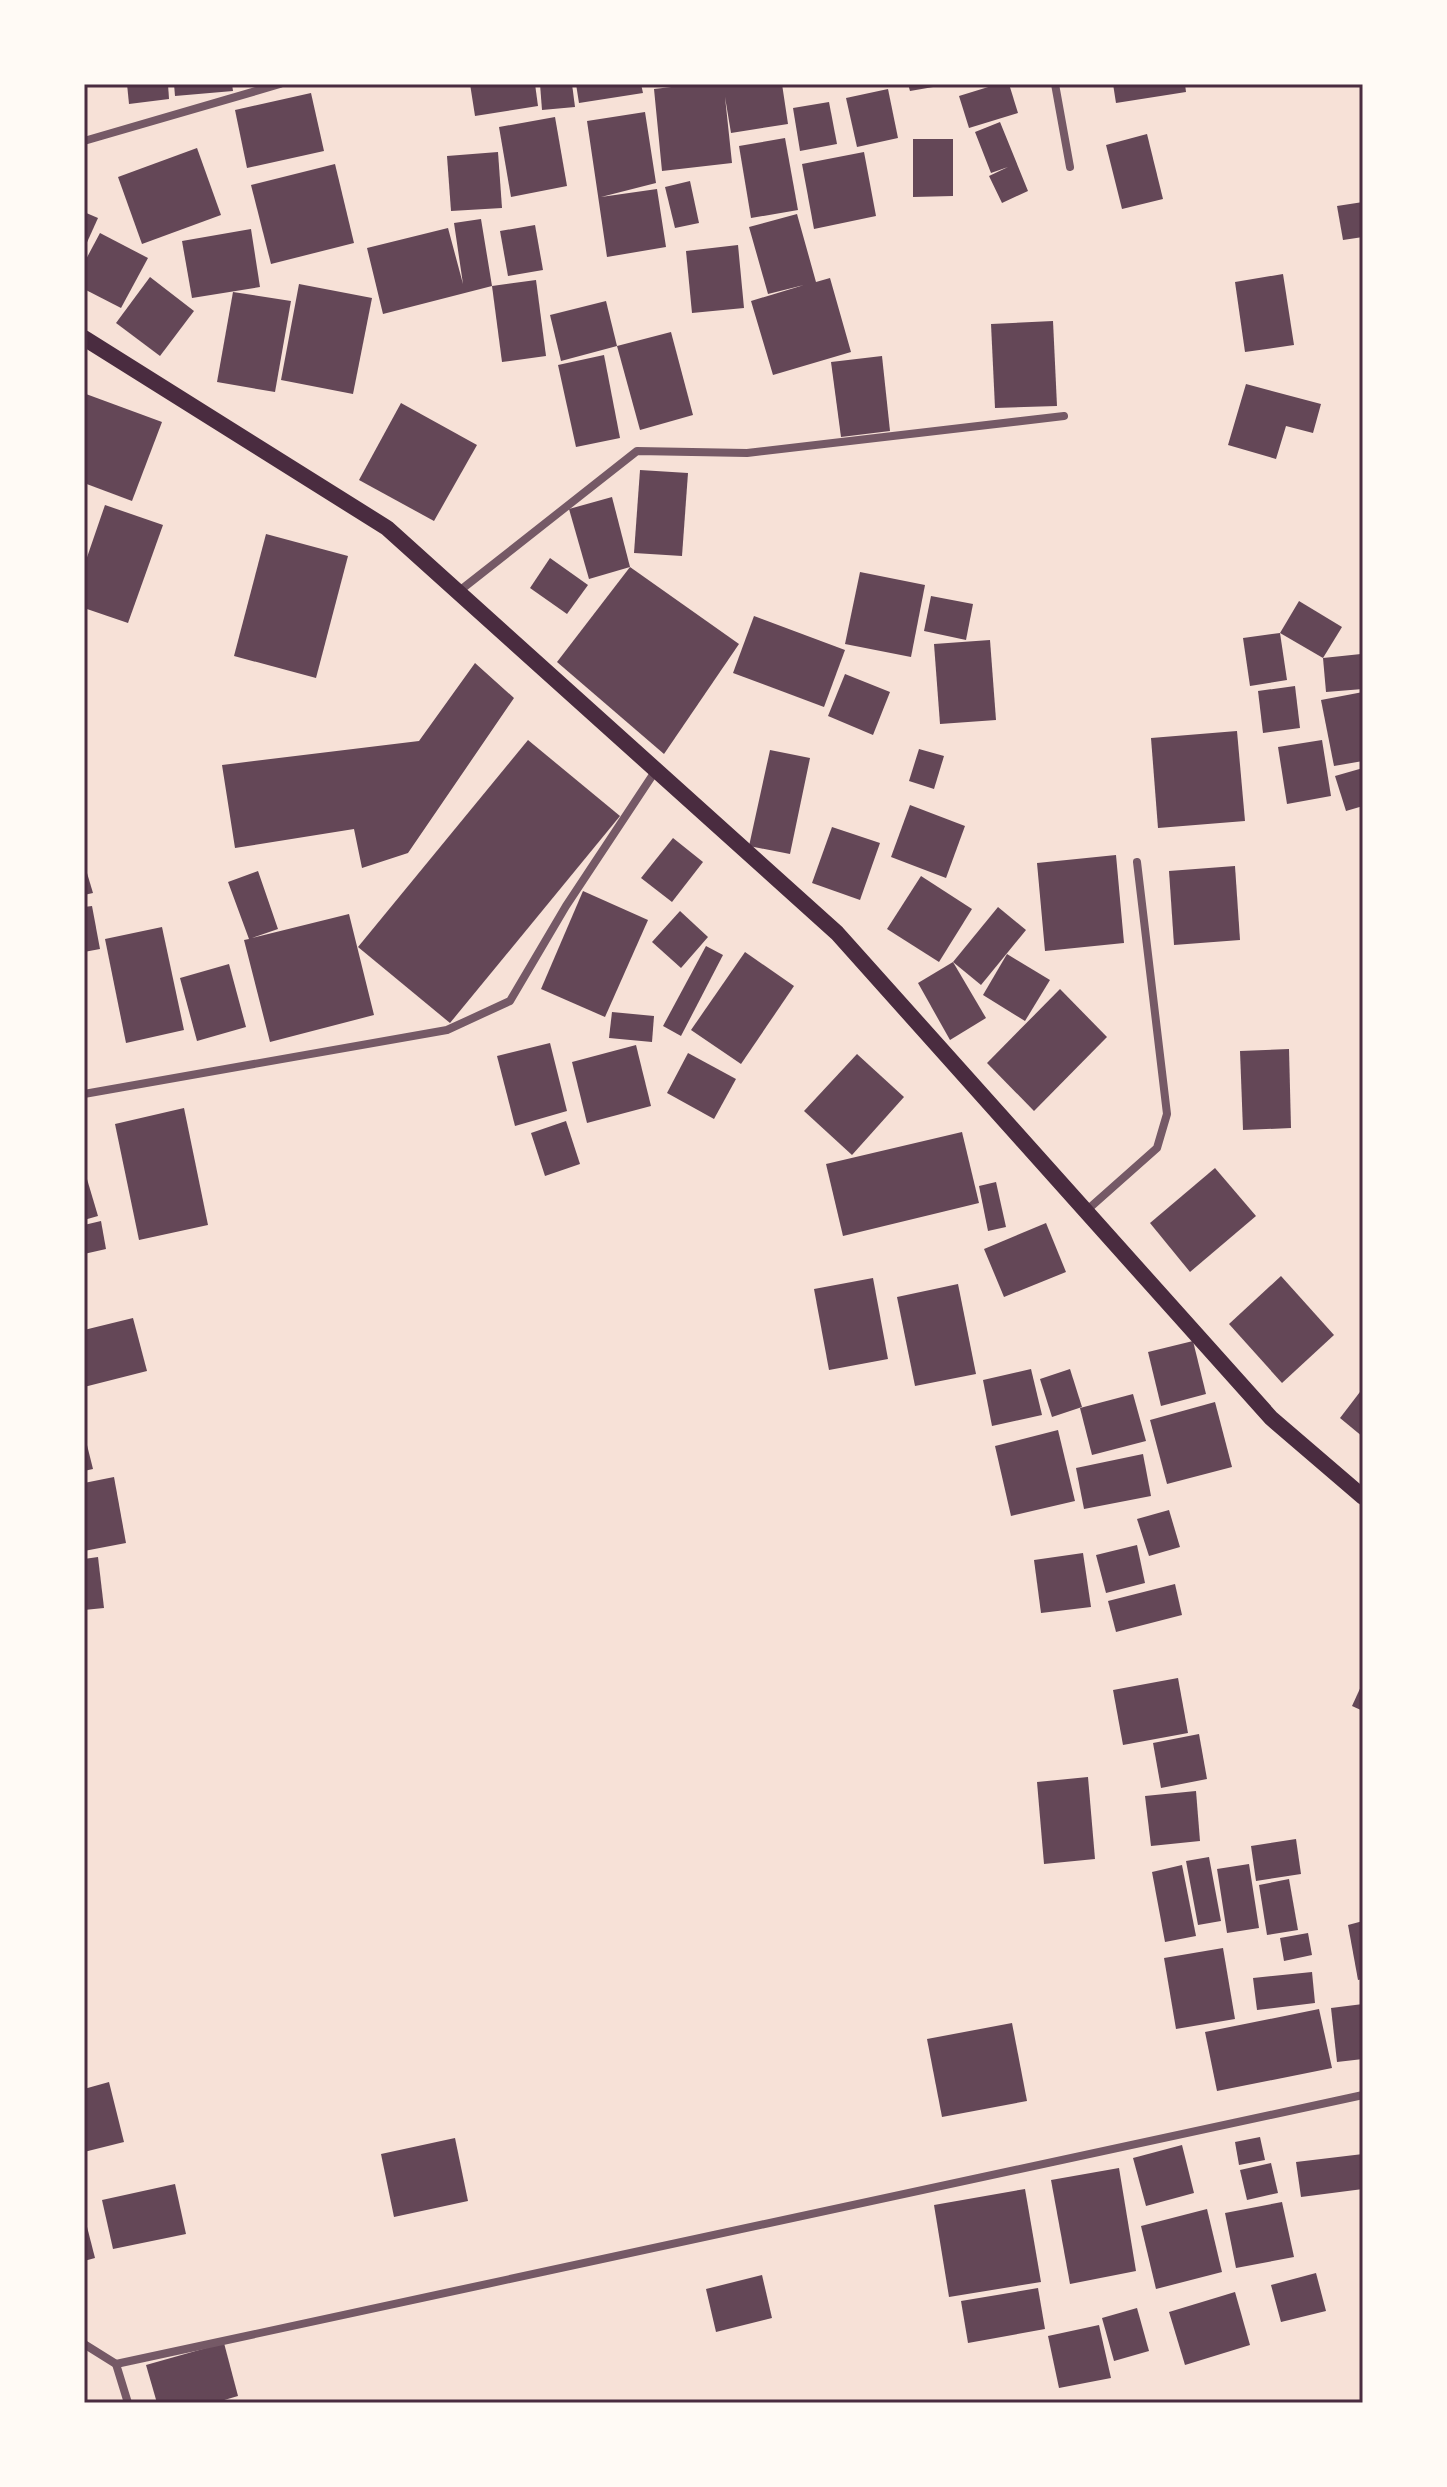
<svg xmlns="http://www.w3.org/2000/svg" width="1447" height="2487" font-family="Inter,sans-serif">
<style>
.building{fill:#644757}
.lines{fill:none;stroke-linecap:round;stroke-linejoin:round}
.minor{stroke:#755966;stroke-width:8}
.secondary{stroke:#4a2c40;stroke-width:16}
.neatline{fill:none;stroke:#4a2c40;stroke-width:3}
</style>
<rect width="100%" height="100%" fill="#f7e1d7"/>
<g class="building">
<path d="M127 84H168L169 99 129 104Z"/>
<path d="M174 84H232L233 91 175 96Z"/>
<path d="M470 84H535L538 106 475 116Z"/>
<path d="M540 84H572L575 107 542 110Z"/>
<path d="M576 84H641L643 93 579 103Z"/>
<path d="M697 84H782L788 124 731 133 725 97 732 163 662 171 654 89Z"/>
<path d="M908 84H939V86L910 91Z"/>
<path d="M998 84H1009L1018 113 969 128 959 96Z"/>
<path d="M1113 84H1185L1186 92 1116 103Z"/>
<path d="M888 89 898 138 857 147 846 98Z"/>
<path d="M311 93 324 151 247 168 235 110Z"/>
<path d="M829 102 837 144 800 151 793 108Z"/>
<path d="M645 112 656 183 601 197 657 189 666 247 607 257 587 121Z"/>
<path d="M555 117 567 186 511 197 499 127Z"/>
<path d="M1000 122 1028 191 1002 203 989 176 1008 167 991 173 975 132Z"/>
<path d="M1147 134 1163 199 1122 209 1106 145Z"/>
<path d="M785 138 798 210 751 218 739 146Z"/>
<path d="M913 139H953V196L913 197Z"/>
<path d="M197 148 221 215 142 244 118 177Z"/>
<path d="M498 152 502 208 451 211 447 156Z"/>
<path d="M864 152 876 216 814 229 802 164Z"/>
<path d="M335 164 354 243 271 264 251 185Z"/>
<path d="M690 181 699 223 675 228 665 187Z"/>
<path d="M1363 202V237L1343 240 1337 206Z"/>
<path d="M84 212 98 218 84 249Z"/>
<path d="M797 214 816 282 830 278 851 352 773 375 751 301 804 285 768 294 749 227Z"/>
<path d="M481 219 492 286 383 314 367 248 448 228 463 284 454 223Z"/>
<path d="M535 225 543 270 508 276 500 231Z"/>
<path d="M251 229 260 287 192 298 182 241Z"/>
<path d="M100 233 148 258 121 308 84 289V263Z"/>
<path d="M738 245 744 308 692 313 686 251Z"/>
<path d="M1283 274 1294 345 1245 352 1235 282Z"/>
<path d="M150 277 194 311 160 356 116 323Z"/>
<path d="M536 280 546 356 502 362 492 286Z"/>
<path d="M299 284 372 298 353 394 281 380Z"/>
<path d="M233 292 291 301 275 392 217 382Z"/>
<path d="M606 301 617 346 561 361 550 315Z"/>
<path d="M1053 321 1057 406 995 408 991 324Z"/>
<path d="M671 332 693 415 640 430 617 346Z"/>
<path d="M604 355 620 438 576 447 558 365Z"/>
<path d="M882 356 890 431 841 437 831 362Z"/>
<path d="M1246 384 1321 404 1313 433 1286 426 1276 459 1228 445Z"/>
<path d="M86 394 162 422 132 501 84 483Z"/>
<path d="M401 403 477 445 434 521 359 480Z"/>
<path d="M640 470 688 473 682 556 634 553Z"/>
<path d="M612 497 630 567 589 579 569 509Z"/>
<path d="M105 505 163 525 128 623 84 608V566Z"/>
<path d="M266 534 348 556 316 678 234 656Z"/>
<path d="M550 558 588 585 567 614 530 588Z"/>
<path d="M630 567 739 644 664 754 557 662Z"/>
<path d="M860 572 925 585 911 657 845 644Z"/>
<path d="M931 596 973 604 966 640 924 631Z"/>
<path d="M1299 601 1342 627 1323 658 1280 633Z"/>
<path d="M754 616 845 650 824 707 733 673Z"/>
<path d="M1280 633 1287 680 1250 686 1243 638Z"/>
<path d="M990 640 996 720 940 724 934 644Z"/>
<path d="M1361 654 1363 689 1326 692 1323 658Z"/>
<path d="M475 663 514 698 408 853 362 868 354 829 235 848 222 765 419 741Z"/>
<path d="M845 674 890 692 873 735 828 716Z"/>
<path d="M1295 686 1300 728 1263 733 1258 691Z"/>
<path d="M1363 692V761L1334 766 1321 700Z"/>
<path d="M1237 731 1245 821 1158 828 1151 738Z"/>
<path d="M528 740 620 816 450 1023 358 947Z"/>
<path d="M1322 740 1331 796 1287 804 1278 747Z"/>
<path d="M919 749 944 756 934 789 909 781Z"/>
<path d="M770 750 810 758 790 854 749 846Z"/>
<path d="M1363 768V806L1346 811 1335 776Z"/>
<path d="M910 805 965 826 946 878 891 857Z"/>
<path d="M832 827 880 843 860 900 812 883Z"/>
<path d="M673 838 703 862 672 902 641 878Z"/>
<path d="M1116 855 1124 943 1045 951 1037 863Z"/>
<path d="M84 863 93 893 84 895Z"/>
<path d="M1235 866 1240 940 1174 945 1169 871Z"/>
<path d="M258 871 278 929 252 938 349 914 374 1015 270 1042 244 940 249 939 228 882Z"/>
<path d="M921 876 972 909 939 962 887 929Z"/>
<path d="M583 891 648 920 605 1017 541 989Z"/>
<path d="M92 906 100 949 84 952V907Z"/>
<path d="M998 907 1026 930 981 985 953 962Z"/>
<path d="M680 911 708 937 681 968 652 942Z"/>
<path d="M162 927 184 1030 126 1043 105 939Z"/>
<path d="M706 946 723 955 681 1036 663 1026Z"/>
<path d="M745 952 794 986 741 1064 691 1030Z"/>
<path d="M1007 954 1050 980 1025 1021 983 995Z"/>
<path d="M953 962 986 1018 950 1040 918 983Z"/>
<path d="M229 964 246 1027 197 1041 180 978Z"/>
<path d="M1060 989 1107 1037 1034 1111 987 1063Z"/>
<path d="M612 1012 654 1016 652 1042 609 1038Z"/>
<path d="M550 1043 567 1111 515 1126 497 1056Z"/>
<path d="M636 1045 651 1106 587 1123 572 1062Z"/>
<path d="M1289 1049 1291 1128 1243 1130 1240 1051Z"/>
<path d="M688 1053 736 1079 714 1119 667 1093Z"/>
<path d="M857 1054 904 1097 852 1155 804 1111Z"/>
<path d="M184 1108 208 1225 139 1240 115 1124Z"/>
<path d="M566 1121 580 1164 545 1176 531 1133Z"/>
<path d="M962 1132 979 1203 843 1236 826 1164Z"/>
<path d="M1215 1168 1256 1216 1190 1272 1150 1223Z"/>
<path d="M84 1169 98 1216 84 1220Z"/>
<path d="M996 1182 1006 1227 988 1231 979 1186Z"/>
<path d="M101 1221 106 1249 84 1254V1225Z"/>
<path d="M1046 1223 1066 1272 1004 1297 984 1249Z"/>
<path d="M1281 1276 1334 1335 1282 1383 1229 1324Z"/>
<path d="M873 1278 888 1359 829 1370 814 1289Z"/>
<path d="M958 1284 976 1374 915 1386 897 1297Z"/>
<path d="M133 1318 147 1371 84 1387V1330Z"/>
<path d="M1193 1341 1206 1394 1161 1406 1148 1352Z"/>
<path d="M1031 1369 1042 1415 992 1426 983 1380Z"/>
<path d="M1070 1369 1082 1407 1052 1417 1040 1379Z"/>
<path d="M1363 1388V1437L1340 1418Z"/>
<path d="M1133 1394 1146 1441 1092 1455 1080 1408Z"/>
<path d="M1215 1402 1232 1467 1167 1484 1150 1420Z"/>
<path d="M1058 1430 1075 1501 1011 1516 995 1446Z"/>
<path d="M85 1437 93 1469 84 1471V1438Z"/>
<path d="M1143 1454 1151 1496 1084 1509 1076 1468Z"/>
<path d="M114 1477 126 1543 84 1551V1483Z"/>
<path d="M1169 1510 1180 1547 1149 1556 1137 1519Z"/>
<path d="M1137 1545 1145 1583 1106 1593 1096 1555Z"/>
<path d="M1083 1553 1091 1607 1041 1613 1034 1560Z"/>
<path d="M98 1557 104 1608 84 1610V1559Z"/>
<path d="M1175 1584 1182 1615 1116 1632 1108 1601Z"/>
<path d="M1178 1678 1188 1733 1123 1745 1113 1690Z"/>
<path d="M1363 1682V1711L1352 1706Z"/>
<path d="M1199 1734 1207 1779 1161 1788 1153 1743Z"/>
<path d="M1088 1777 1095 1859 1044 1864 1037 1782Z"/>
<path d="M1196 1791 1200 1841 1151 1846 1145 1796Z"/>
<path d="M1296 1839 1301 1874 1256 1881 1251 1846Z"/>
<path d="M1209 1857 1221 1921 1198 1925 1186 1861Z"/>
<path d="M1249 1864 1259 1928 1227 1933 1217 1869Z"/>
<path d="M1182 1865 1196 1936 1165 1942 1152 1872Z"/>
<path d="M1289 1879 1298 1930 1267 1935 1259 1885Z"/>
<path d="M1363 1921V1979L1358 1980 1348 1925Z"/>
<path d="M1308 1933 1312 1955 1284 1961 1280 1938Z"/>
<path d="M1223 1948 1235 2019 1176 2029 1164 1958Z"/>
<path d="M1312 1972 1315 2003 1257 2010 1253 1978Z"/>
<path d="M1363 2004V2059L1337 2062 1331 2008Z"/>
<path d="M1319 2009 1332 2068 1217 2091 1205 2032Z"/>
<path d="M1012 2023 1027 2101 942 2117 927 2039Z"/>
<path d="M109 2082 124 2142 84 2152V2089Z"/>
<path d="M1260 2137 1265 2160 1239 2165 1235 2142Z"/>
<path d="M455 2138 468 2201 394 2217 381 2154Z"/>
<path d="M1182 2145 1194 2193 1146 2206 1133 2158Z"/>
<path d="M1363 2154V2189L1301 2197 1296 2162Z"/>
<path d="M1271 2163 1278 2193 1247 2200 1240 2170Z"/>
<path d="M1119 2168 1136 2271 1070 2284 1051 2180Z"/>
<path d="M175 2184 186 2234 113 2249 102 2200Z"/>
<path d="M1025 2189 1041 2282 949 2297 934 2205Z"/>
<path d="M1282 2202 1294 2257 1236 2268 1225 2213Z"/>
<path d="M1207 2209 1222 2272 1156 2289 1141 2226Z"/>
<path d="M84 2215 95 2258 84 2261Z"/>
<path d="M1316 2273 1326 2311 1281 2322 1271 2285Z"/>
<path d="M762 2275 772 2318 716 2332 706 2289Z"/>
<path d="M1038 2288 1045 2329 968 2343 961 2301Z"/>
<path d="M1235 2292 1250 2345 1185 2365 1169 2312Z"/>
<path d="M1137 2308 1149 2351 1114 2361 1102 2318Z"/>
<path d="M1099 2325 1111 2378 1059 2388 1048 2336Z"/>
<path d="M224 2343 238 2396 214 2403H157L146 2365Z"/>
</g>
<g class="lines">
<g class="minor">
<path d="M1055 84 1070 167"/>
<path d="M84 141 280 84"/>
<path d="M458 592 637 451 747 453 1064 416"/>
<path d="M84 1094 447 1030 510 1001 566 906 656 770"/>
<path d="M1086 1211 1157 1148 1167 1114 1137 862"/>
<path d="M84 2344 116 2364 128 2403"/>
<path d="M116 2364 1363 2095"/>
</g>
<path class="secondary" d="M84 338 387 528 837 933 1271 1418 1363 1497"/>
</g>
<rect width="1447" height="2487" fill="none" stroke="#fffaf5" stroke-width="172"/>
<rect x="86" y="86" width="1275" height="2315" class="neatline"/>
</svg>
